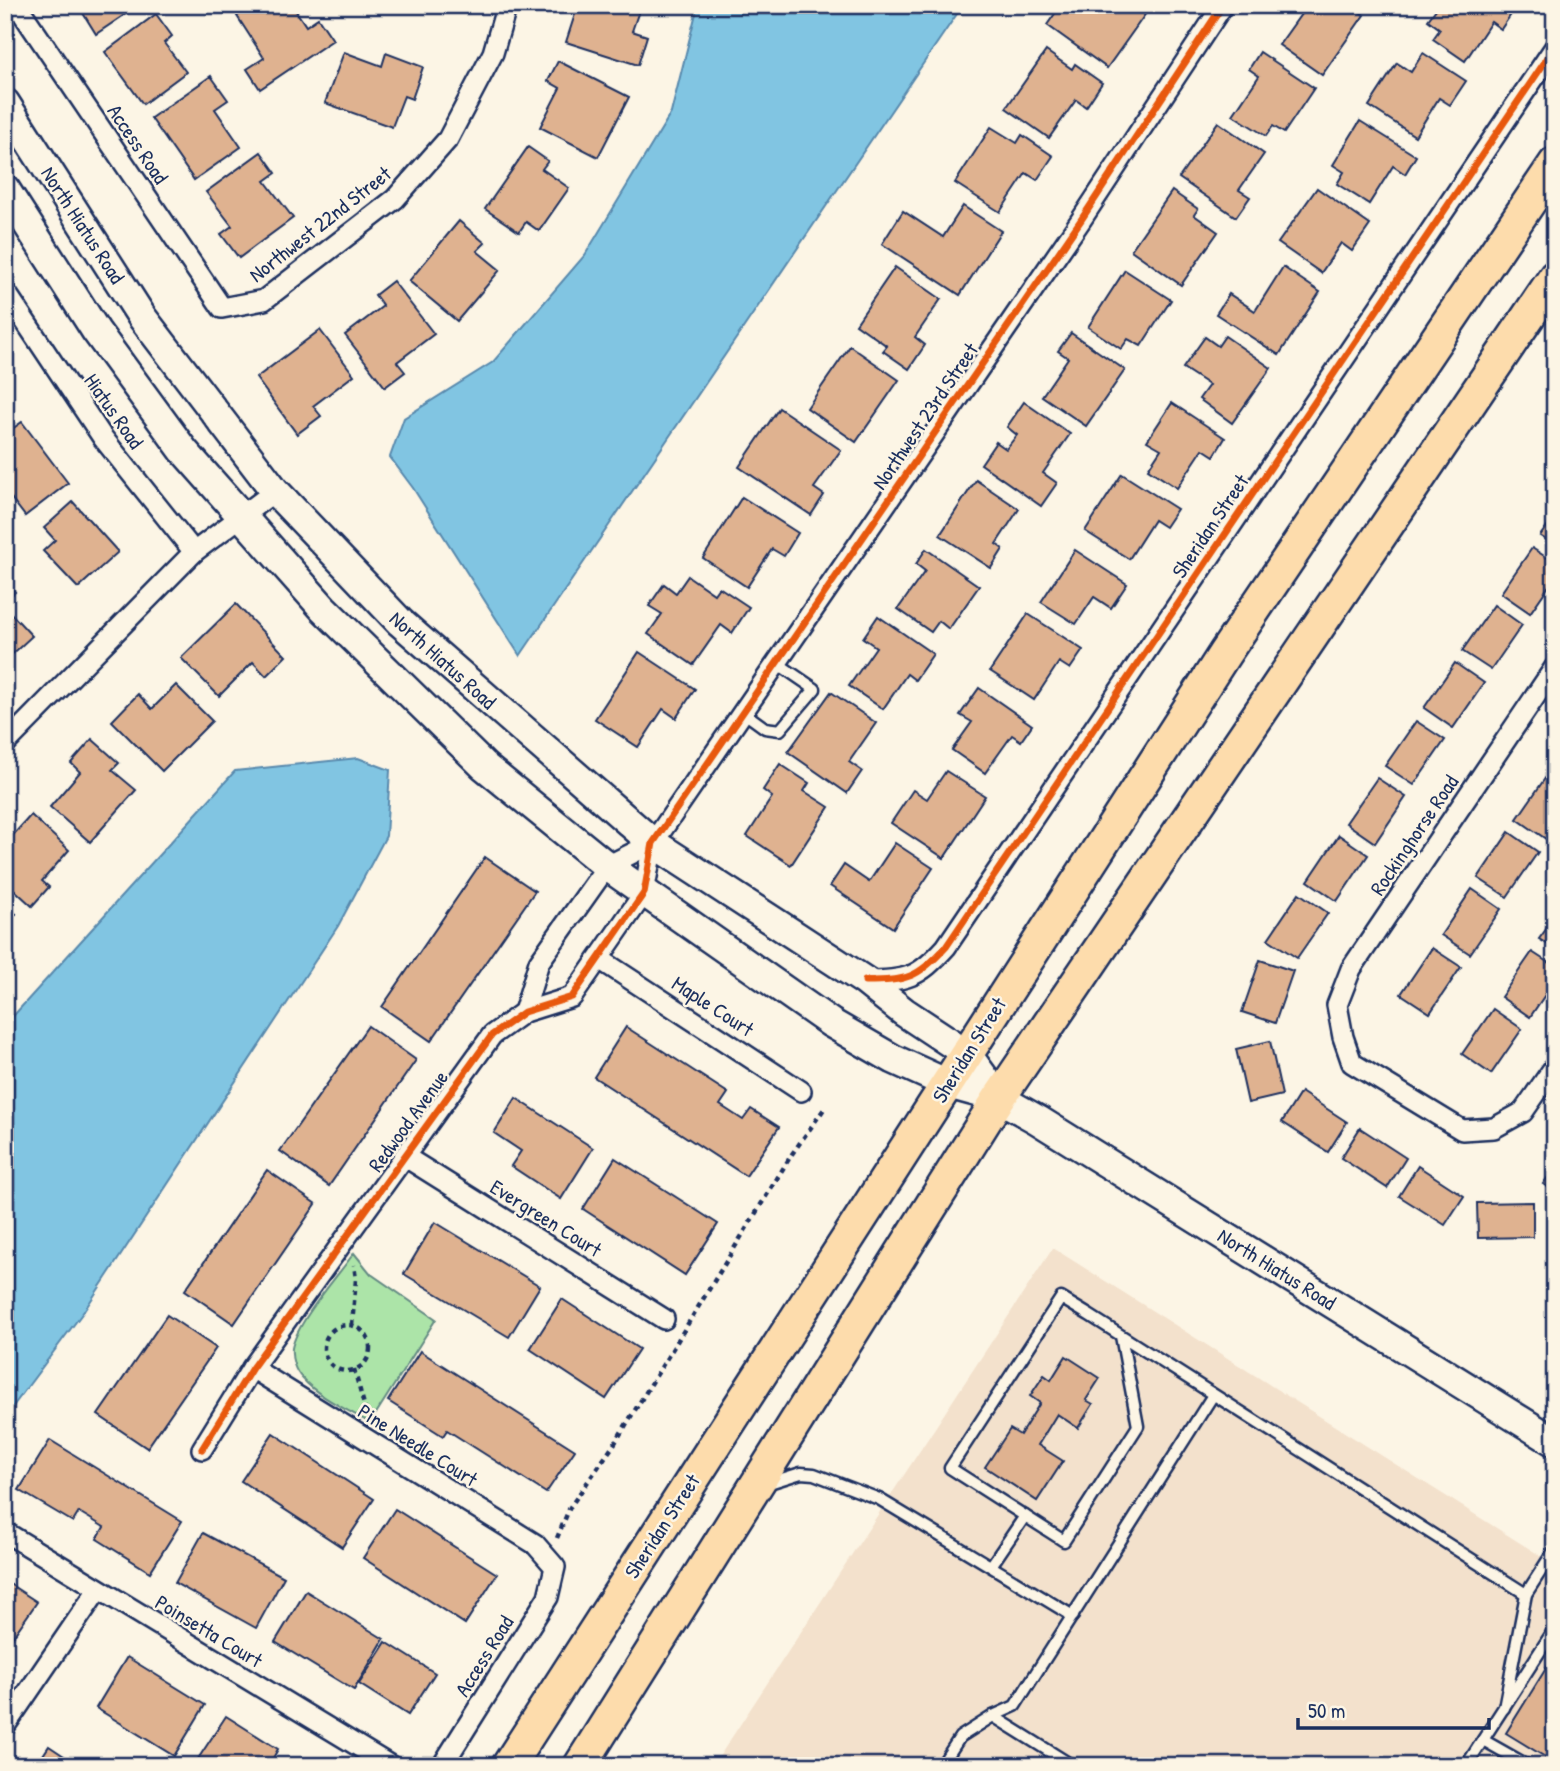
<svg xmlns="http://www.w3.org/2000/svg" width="1560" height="1771" font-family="'Patrick Hand',sans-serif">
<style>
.built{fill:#f3e1cc}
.green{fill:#ace4a8;stroke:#648a83;stroke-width:2}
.water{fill:#81c5e2;stroke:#5889ad;stroke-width:2}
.building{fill:#dfb290;stroke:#1b2f5e;stroke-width:2}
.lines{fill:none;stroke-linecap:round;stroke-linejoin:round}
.lane-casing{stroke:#1b2f5e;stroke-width:15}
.street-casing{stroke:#1b2f5e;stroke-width:24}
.secondary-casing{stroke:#1b2f5e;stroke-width:33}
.primary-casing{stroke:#1b2f5e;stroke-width:37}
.path{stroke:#1b2f5e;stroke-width:4.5;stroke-dasharray:5 5;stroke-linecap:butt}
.lane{stroke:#fcf5e5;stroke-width:10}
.street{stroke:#fcf5e5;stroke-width:19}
.secondary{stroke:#fcf5e5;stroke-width:28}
.primary{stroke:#fddcac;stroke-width:32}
.cycleway-casing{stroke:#fcf5e5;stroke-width:11}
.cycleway{stroke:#e8590c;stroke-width:7}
.labels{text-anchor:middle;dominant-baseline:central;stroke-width:5;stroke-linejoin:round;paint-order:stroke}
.street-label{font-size:21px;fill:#1b2f5e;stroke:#fcf5e5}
</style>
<rect width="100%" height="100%" fill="#fcf5e5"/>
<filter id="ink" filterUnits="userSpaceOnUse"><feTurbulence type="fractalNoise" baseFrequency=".0143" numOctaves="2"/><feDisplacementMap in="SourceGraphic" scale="14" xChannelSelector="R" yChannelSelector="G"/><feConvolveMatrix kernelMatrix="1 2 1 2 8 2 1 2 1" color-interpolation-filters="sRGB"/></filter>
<g filter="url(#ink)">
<path class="built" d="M1053 1248 1555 1565V1766H713Z"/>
<path class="green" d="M354 1253 371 1274 436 1319 370 1423C348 1410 318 1397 302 1378 295 1371 291 1359 292 1348 298 1320 337 1277 354 1253Z"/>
<g class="water">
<path d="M698 5H963L520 656 413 488 390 457 404 418 493 362 585 255 671 113Z"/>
<path d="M358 758 390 770 386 836 338 926 84 1311 5 1417V1025L235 771Z"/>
</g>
<g class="building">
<path d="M78 5H139L96 34Z"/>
<path d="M253 5H292L306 26 318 18 333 40 260 89 247 69 264 58 237 16Z"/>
<path d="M578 5H641L632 31 647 36 638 65 566 42Z"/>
<path d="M1061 5 1074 11 1078 5 1151 6 1107 68 1047 25Z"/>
<path d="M1303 5H1350L1364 15 1322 75 1279 45 1306 7Z"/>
<path d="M1439 5H1501L1512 13 1501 29 1491 22 1465 61 1433 39 1440 29 1428 20Z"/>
<path d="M156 14 172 36 164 43 186 72 143 104 105 52Z"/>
<path d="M1046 51 1072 69 1075 64 1102 83 1086 107 1076 100 1049 138 1006 108Z"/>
<path d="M344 52 382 66 386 53 423 67 412 99 404 96 392 127 325 103Z"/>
<path d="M1260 52 1314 88 1284 133 1273 126 1266 136 1233 115 1259 76 1249 69Z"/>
<path d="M1423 53 1466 81 1450 105 1439 98 1415 136 1369 106 1397 63 1411 72Z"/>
<path d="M558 61 629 97 598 157 540 127 560 88 548 81Z"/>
<path d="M211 76 228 100 215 109 241 147 194 180 151 118Z"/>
<path d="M1360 121 1416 156 1405 174 1393 166 1369 204 1337 184 1344 172 1333 165Z"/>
<path d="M1218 122 1264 154 1239 190 1250 197 1236 217 1179 178Z"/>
<path d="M991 127 1017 143 1022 135 1053 156 1037 180 1026 173 1000 212 955 183Z"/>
<path d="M528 147 548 161 542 169 569 188 539 231 526 222 519 232 485 209Z"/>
<path d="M261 152 276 173 265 181 293 218 239 258 221 234 232 226 206 192Z"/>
<path d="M1317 188 1370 225 1352 251 1341 243 1321 273 1278 243Z"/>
<path d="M1172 191 1198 209 1194 215 1218 232 1181 285 1131 250Z"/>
<path d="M963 206 1001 231 960 295 882 244 903 211 943 237Z"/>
<path d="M459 221 485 243 477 251 500 270 457 321 409 281Z"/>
<path d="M895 267 941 299 915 337 925 345 909 369 883 351 887 346 856 324Z"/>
<path d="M1283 267 1320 292 1279 355 1216 314 1229 294 1255 311Z"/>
<path d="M1125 270 1171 300 1141 346 1128 339 1121 349 1088 327Z"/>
<path d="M393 281 434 334 397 362 405 372 385 387 345 335 383 306 375 295Z"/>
<path d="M320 330 354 375 313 406 321 416 297 434 256 378Z"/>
<path d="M1071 333 1125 370 1086 426 1042 396 1068 358 1058 351Z"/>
<path d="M1225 336 1271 368 1232 423 1199 399 1209 385 1183 368 1205 337 1218 346Z"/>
<path d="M850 346 899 380 856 442 807 408Z"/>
<path d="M1024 402 1070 434 1043 473 1057 483 1041 506 981 464 996 442 1006 449 1017 435 1007 427Z"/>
<path d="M1172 403 1225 438 1214 456 1203 449 1177 488 1148 469 1161 449 1147 441Z"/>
<path d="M779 408 841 450 814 488 824 495 811 515 739 467Z"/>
<path d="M22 422 68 483 25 516 5 490V434Z"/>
<path d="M1122 474 1177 509 1165 527 1154 520 1129 559 1085 531Z"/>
<path d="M976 480 1019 509 996 544 1003 549 991 568 940 535Z"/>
<path d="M742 497 798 533 784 556 772 549 747 587 703 558Z"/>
<path d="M73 502 118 552 78 588 43 551 55 540 44 528Z"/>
<path d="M1555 515V545L1540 536Z"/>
<path d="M1532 548 1555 563V577L1530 613 1501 593Z"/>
<path d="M926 549 979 586 949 629 939 621 931 632 898 609 925 571 916 564Z"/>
<path d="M1075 550 1127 584 1111 608 1094 597 1076 624 1041 602Z"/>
<path d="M688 576 714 594 719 587 749 607 732 633 721 625 693 665 648 634 662 614 649 606 664 584 676 593Z"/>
<path d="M5 581 15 592 5 601Z"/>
<path d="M236 604 286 656 266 676 253 662 219 696 181 658Z"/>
<path d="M1494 605 1522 625 1491 670 1462 651Z"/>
<path d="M5 607 32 636 5 661Z"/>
<path d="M1028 614 1083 650 1070 669 1059 662 1034 700 990 671Z"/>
<path d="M878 616 933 654 915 680 907 674 883 709 849 686 876 647 863 638Z"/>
<path d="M639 652 695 689 676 718 663 709 638 747 595 719Z"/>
<path d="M1455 663 1484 683 1453 728 1424 708Z"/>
<path d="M176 685 212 721 162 771 112 721 138 694 152 709Z"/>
<path d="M979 688 1032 725 1021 741 1012 735 985 773 952 750 972 722 960 715Z"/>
<path d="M831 692 876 723 849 762 862 771 847 793 788 752Z"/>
<path d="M1416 721 1445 740 1414 785 1385 766Z"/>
<path d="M92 739 119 763 112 770 136 790 90 842 50 807 80 772 71 763Z"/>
<path d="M780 764 809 783 804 791 829 807 791 865 747 836 772 797 763 790Z"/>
<path d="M946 771 985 796 944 858 891 823 913 790 927 799Z"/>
<path d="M1548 774 1555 778V826L1546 839 1517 819Z"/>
<path d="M1377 778 1406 797 1375 843 1346 823Z"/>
<path d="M31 815 69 850 42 881 49 887 32 906 5 881V844Z"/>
<path d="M1509 832 1538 852 1507 897 1478 878Z"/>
<path d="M1339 835 1368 855 1337 901 1308 881Z"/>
<path d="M895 843 933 868 893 928 830 886 844 865 869 882Z"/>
<path d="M485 857 535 891 431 1041 382 1007Z"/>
<path d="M1472 889 1501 909 1470 954 1441 935Z"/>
<path d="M1299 893 1328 913 1297 958 1268 939Z"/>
<path d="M5 905 16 914 5 927Z"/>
<path d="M1555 917V949L1539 939Z"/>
<path d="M1432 948 1461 967 1430 1013 1401 994Z"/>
<path d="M1532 952 1555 967V980L1530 1017 1501 997Z"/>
<path d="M1260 960 1293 971 1275 1023 1242 1012Z"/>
<path d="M1493 1009 1522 1029 1491 1074 1462 1054Z"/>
<path d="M368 1026 416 1060 329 1186 280 1151Z"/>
<path d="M626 1027 728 1093 720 1105 743 1120 751 1109 779 1127 746 1176 594 1077Z"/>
<path d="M1270 1041 1282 1095 1248 1103 1236 1049Z"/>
<path d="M1301 1092 1347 1122 1328 1152 1282 1122Z"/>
<path d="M516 1098 593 1148 561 1199 511 1166 521 1151 494 1133Z"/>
<path d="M1360 1128 1406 1158 1387 1188 1341 1158Z"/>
<path d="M615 1158 718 1224 685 1275 583 1209Z"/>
<path d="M1418 1166 1464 1196 1445 1225 1399 1196Z"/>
<path d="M1555 1167V1192L1543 1184Z"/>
<path d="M267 1170 316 1204 234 1324 185 1290Z"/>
<path d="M1533 1202V1237L1478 1238 1477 1203Z"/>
<path d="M435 1222 540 1286 509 1337 404 1274Z"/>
<path d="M562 1299 639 1349 606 1399 530 1349Z"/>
<path d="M167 1315 216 1348 147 1448 98 1415Z"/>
<path d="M420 1351 575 1450 546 1493 447 1430 443 1436 388 1401Z"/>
<path d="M1066 1356 1100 1378 1086 1400 1093 1404 1078 1428 1057 1414 1038 1445 1063 1461 1037 1501 985 1467 1010 1429 1020 1435 1040 1403 1030 1396 1044 1375 1051 1380Z"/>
<path d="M273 1433 374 1499 342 1547 241 1481Z"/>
<path d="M50 1440 182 1521 150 1572 97 1539 104 1527 79 1512 73 1522 19 1490Z"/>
<path d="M395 1509 497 1574 465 1624 363 1558Z"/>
<path d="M203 1533 284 1577 256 1628 175 1583Z"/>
<path d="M5 1581 37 1602 5 1648Z"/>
<path d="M306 1591 384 1639 354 1690 275 1642Z"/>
<path d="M386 1642 435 1673 408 1715 359 1684Z"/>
<path d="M127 1657 205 1705 174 1756 96 1708Z"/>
<path d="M1550 1662 1555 1664V1763L1506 1733Z"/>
<path d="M226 1716 278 1749 272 1760 282 1766 194 1765Z"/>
<path d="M49 1746 79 1766H36Z"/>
</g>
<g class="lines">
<g class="lane-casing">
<g id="lane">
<path d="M743 712 765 728 780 730 815 689 777 663"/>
<path d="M1121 1336 1138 1426 1064 1541 950 1468 1061 1298 1089 1315 1526 1594"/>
<path d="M766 1484 801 1473 814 1474 879 1499 1073 1616"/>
<path d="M991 1566 1025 1516"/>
<path d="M1504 1708 1526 1594 1555 1549"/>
<path d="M1483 1740 1529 1766"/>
<path d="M941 1766 960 1737 993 1716"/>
<path d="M1073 1766 993 1716 1015 1706 1213 1395"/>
<path d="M1466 1766 1555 1628"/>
</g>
</g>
<g class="street-casing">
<g id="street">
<path d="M17 5 222 308 264 300 395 199 448 139 493 53 507 5"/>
<path d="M5 291 103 438 194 552"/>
<path d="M1555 667 1351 969 1337 1005 1343 1037 1352 1063 1462 1130 1494 1128 1523 1112 1555 1066"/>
<path d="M5 744 194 552 275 491"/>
<path d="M601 960 801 1091"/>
<path d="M865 981C907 981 918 978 946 947L1555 47"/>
<path d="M524 1012 539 962 607 866 653 843"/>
<path d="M404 1156 664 1319"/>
<path d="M252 1368 535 1544 555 1567 548 1597 442 1766"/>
<path d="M202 1449 252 1368 492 1035 524 1012 572 997 644 893 653 843 1081 220 1223 5"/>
<path d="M5 1532 391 1766"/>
<path d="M5 1726 97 1591"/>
</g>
</g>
<g class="secondary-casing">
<g id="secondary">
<path d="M5 103 142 317 275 491 400 622 653 843 865 981 904 1012 966 1053 999 1098"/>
<path d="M5 189 96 331 184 451 323 608 484 766 607 866 831 1023 893 1059 948 1084 999 1098 1038 1120 1555 1442"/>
</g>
</g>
<g class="primary-casing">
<g id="primary">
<path d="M508 1766 1225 653 1555 164"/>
<path d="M580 1766 999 1098 1555 277"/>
</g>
</g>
<g class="path">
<path d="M352 1325 356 1279 354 1265"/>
<circle cx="347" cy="1348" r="23"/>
<path d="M354 1369 366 1412"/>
<path d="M557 1538 570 1507 613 1446 792 1154 824 1109"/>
</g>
<use href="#lane" class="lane"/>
<use href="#street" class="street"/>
<use href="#secondary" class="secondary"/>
<use href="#primary" class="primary"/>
<g class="cycleway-casing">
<g id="cycleway">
<path d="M865 981C907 981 918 978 946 947L1555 47"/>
<path d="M202 1449 252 1368 492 1035 524 1012 572 997 644 893 653 843 1081 220 1223 5"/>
</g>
</g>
<use href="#cycleway" class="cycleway"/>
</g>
</g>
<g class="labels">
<g class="street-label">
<text transform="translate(138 144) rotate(56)">Access Road</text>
<text transform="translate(320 224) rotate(-38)">Northwest 22nd Street</text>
<text transform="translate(83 225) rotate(57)">North Hiatus Road</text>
<text transform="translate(114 411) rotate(55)">Hiatus Road</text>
<text transform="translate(925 416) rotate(-56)">Northwest 23rd Street</text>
<text transform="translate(1210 526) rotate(-56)">Sheridan Street</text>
<text transform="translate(443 660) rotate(42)">North Hiatus Road</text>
<text transform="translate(1414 835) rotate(-56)">Rockinghorse Road</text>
<text transform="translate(713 1006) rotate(33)">Maple Court</text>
<text transform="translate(969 1050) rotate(-58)">Sheridan Street</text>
<text transform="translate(408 1121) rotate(-54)">Redwood Avenue</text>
<text transform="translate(546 1218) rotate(32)">Evergreen Court</text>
<text transform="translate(1277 1269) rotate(32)">North Hiatus Road</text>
<text transform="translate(418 1445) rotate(32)">Pine Needle Court</text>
<text transform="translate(662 1526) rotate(-57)">Sheridan Street</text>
<text transform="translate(209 1631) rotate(31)">Poinsetta Court</text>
<text transform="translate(484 1656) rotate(-58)">Access Road</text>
</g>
</g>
<rect width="1560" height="1771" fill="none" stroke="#fcf5e5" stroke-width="28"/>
<rect x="14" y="14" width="1532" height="1743" fill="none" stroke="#1b2f5e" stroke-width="2.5" filter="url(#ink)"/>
<path d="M1298 1718v10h191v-10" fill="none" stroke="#1b2f5e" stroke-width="3.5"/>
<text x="1308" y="1718" font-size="21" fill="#1b2f5e" stroke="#fcf5e5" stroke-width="5" paint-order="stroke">50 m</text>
</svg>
